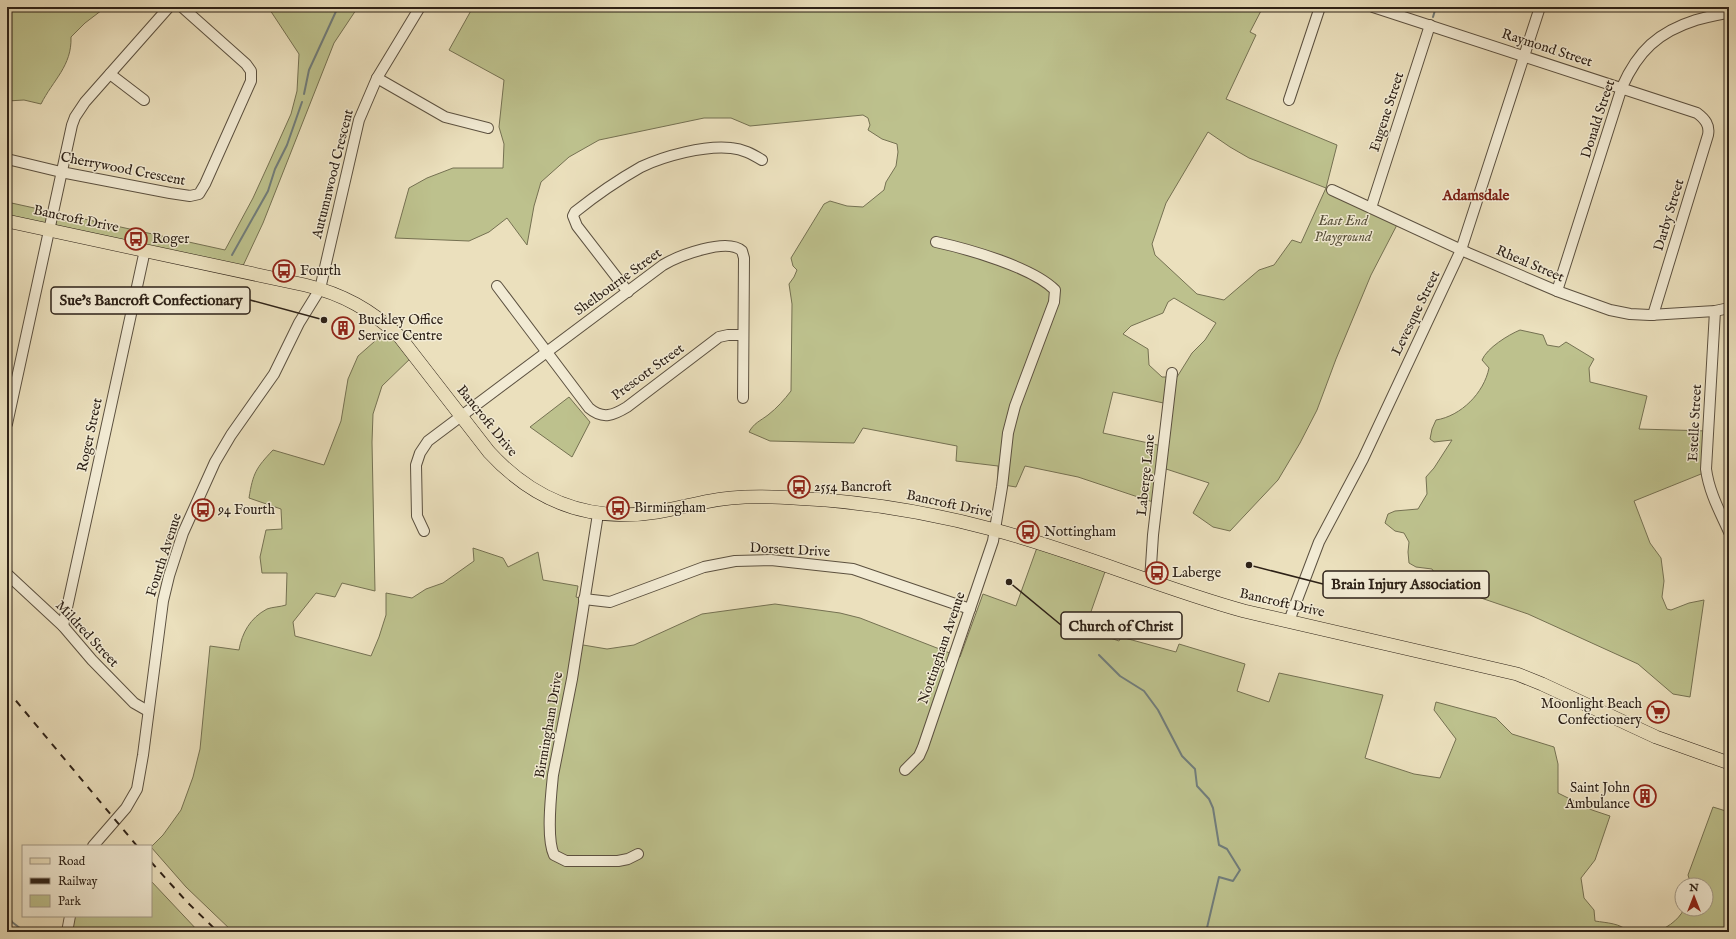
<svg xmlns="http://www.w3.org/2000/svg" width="1736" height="939" font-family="'IM FELL English',serif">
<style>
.green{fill:#bdc18d;stroke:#757152;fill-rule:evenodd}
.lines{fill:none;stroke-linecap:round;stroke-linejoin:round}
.stream{stroke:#717d7b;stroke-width:2}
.minor-casing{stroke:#5c5140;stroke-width:12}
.major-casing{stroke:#2d2117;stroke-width:14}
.minor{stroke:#f2ebd4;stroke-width:10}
.major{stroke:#ebe0bd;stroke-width:13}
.rail{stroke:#2d2117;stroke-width:2;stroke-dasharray:7 7;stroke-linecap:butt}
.labels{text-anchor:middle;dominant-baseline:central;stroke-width:3;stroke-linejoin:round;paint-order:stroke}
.street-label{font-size:14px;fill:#2d2117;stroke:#f2ebd4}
.park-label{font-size:14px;font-style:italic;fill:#58513a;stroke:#f2ebd4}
.poi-label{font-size:14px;fill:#2d2117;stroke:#f2ebd4;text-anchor:start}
.neighbourhood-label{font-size:15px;font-weight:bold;fill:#7a1f14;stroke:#f2ebd4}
.leader{fill:none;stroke:#2d2117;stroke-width:1.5}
.callout-dot{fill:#2d2117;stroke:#f2ebd4;stroke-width:1.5}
.callout{fill:#f2ebd4;stroke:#2d2117;stroke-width:1.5}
.callout-label{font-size:15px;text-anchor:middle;font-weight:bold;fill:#2d2117}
</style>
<rect width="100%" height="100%" fill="#ebe0bd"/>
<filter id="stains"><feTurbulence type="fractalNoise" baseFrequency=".005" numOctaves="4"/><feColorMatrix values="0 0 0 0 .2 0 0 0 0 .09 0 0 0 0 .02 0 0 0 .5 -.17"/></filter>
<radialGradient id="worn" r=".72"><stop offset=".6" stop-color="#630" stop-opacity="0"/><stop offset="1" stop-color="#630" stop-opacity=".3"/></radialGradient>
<g class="green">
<path d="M7 7H106L85 23 71 37C72 66 53 80 41 104L24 100 7 101Z"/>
<path d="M268 7H358L334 43 263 223 241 270 7 220V202L225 250 253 198 269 163 291 114 297 91 299 54Z"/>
<path d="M473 7H1263L1250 32 1256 35 1226 99 1337 145 1326 188 1399 221 1371 275 1336 359 1317 410 1300 443 1278 480 1230 531 1213 527 1193 513 1209 483 1160 467 1156 503 1078 477 1025 466 1016 487 998 484V466L956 461 957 446 863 428 854 443 770 441 749 432C754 423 760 421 768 415 777 408 784 400 791 391L792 304 789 284 794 277 797 270 793 266 791 258 824 204 830 201 847 206 863 207 884 190 886 182 896 166 898 152 897 144 882 139 868 130 870 125 868 118 863 115 750 126 731 118H704L599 140 569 157 541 182 534 206 527 245 507 218 489 232 469 241 395 238 409 188 427 178 453 168H503L504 144 499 127 504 80 449 50ZM1208 132 1230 147 1249 158 1326 188 1301 243 1292 240 1274 265 1259 270 1224 300 1197 294 1155 255 1152 244 1166 203ZM1174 298 1216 323 1205 340 1192 353 1177 377H1162L1149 365 1148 349 1123 334 1131 326 1163 313 1168 302ZM1113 392 1168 404 1162 446 1103 433Z"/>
<path d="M391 327 415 354 382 386 373 414 372 442 375 591 342 583 335 597 316 593 293 622 295 636 371 656 379 637 386 615V593L412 598 426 589 443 583 474 561 473 548 503 558 508 567 538 552 543 580 578 586 576 597 583 599 577 644 607 649 634 645 702 614 775 604 840 613 860 618 960 657 983 594 1016 606 1039 542 1107 566 1087 623V630L1119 641 1121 637 1176 652 1179 644 1245 664 1237 691 1269 702 1279 673 1383 695 1365 758 1414 774 1440 778 1456 739 1434 710 1436 702 1496 718 1512 734 1554 747 1558 764V793L1592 810 1610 816 1595 860 1581 878 1584 898 1594 910 1595 921C1607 923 1620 923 1629 932H233L186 887 151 847 163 835 181 810 193 777 200 749 210 646 239 650C242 633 250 618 267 609 272 607 280 607 286 605L287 573H262L260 557 266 530 282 529 281 509 249 498C253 473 256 468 273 450L324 465 341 421 348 379 358 356Z"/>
<path d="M1520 330 1543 335 1547 345 1559 347 1566 342 1594 359 1589 368 1590 382 1647 396 1639 429 1708 431 1706 472 1634 501 1650 543 1661 558 1664 581 1662 597 1667 609 1671 610 1689 603 1704 600 1690 697 1673 694 1638 664 1528 614 1478 597 1465 585 1441 583 1432 569 1416 567 1409 563 1408 552 1409 542 1404 533 1395 531 1385 523 1388 514 1395 511 1418 509 1427 494 1426 477 1434 468 1452 440 1434 442 1430 439 1432 429 1436 420C1461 416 1484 393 1489 368L1482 360C1487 348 1508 335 1520 330Z"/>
<path d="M569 397 590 422 572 457 530 427Z"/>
<path d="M1713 807 1729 812V932H1652C1664 931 1679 920 1684 909H1706V885H1691L1688 875Z"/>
<path d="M151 881 199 932H66L70 916H151Z"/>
</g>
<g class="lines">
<g class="stream">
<path d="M1433 17 1436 7"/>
<path d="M304 94 309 70 338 7"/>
<path d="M232 255 268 191 275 169 287 145 302 102"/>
<path d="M1099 655 1120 676 1144 691 1158 710 1182 756 1195 769 1197 786 1209 799 1213 808 1219 845 1227 849 1240 870 1233 881 1219 877 1206 932"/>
<path d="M10 918 12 922 25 932"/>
</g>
<g class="minor-casing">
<g id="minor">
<path d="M1373 7 1697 113C1705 119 1710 125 1708 135L1653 315"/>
<path d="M110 74 144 100"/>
<path d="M377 78 445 117 488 128"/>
<path d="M1289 100 1320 7"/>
<path d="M7 159 61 172 170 193 190 196 199 194 205 184 251 81V71L246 64 182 7"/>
<path d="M1332 190 1468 253 1557 291 1610 310 1630 314 1650 315 1715 311 1729 308"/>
<path d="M1371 208 1430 25"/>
<path d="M497 286 589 408C603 420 614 415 627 407L719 337 728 335H743"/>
<path d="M1557 291 1622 87C1638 51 1658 32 1696 20 1707 17 1718 14 1729 13"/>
<path d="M628 292 577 226 573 216 575 212C595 196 618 180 641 167 664 156 705 145 731 148 743 149 752 154 762 160"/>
<path d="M1715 311 1706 469C1709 492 1720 512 1729 532"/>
<path d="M7 424 72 125 75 117 85 102 169 7"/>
<path d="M598 514 572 679 553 775C551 795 546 838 554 855L566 861H618L628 859 638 854"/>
<path d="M424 531 417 516 416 465 420 453 428 441 663 265C678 256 727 237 742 251L744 258 743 398"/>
<path d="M7 574 63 626 92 660 134 703 148 711"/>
<path d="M1150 581 1153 535 1172 373"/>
<path d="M584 599 610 602 704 567 735 561 771 560 853 569 970 609"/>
<path d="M1289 621 1319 542 1363 459 1461 250 1540 7"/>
<path d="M63 626 145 250"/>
<path d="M905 770 919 756 923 747 993 541 1002 487 1008 433 1015 406 1054 302 1055 290C1032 267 968 249 936 242"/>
<path d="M93 846 126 808 137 789 143 755 163 601 169 576 183 533 215 462 231 435 274 374 299 323 320 289 359 120 377 78 420 7"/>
<path d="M67 932 70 916"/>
</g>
</g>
<g class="major-casing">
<path id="major" d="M7 221 305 285C343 294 371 310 399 336L489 452C534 501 590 523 657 512 681 508 706 500 731 498 762 495 795 498 826 500 883 505 940 515 995 530 1079 552 1160 588 1244 611L1517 674 1542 684 1656 737 1729 763"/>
</g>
<use href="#minor" class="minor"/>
<use href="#major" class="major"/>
<g class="rail">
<path d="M7 690 137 846"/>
<path d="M151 862 187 902 218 932"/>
</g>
</g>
<defs>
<g id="bus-ring" transform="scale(1.15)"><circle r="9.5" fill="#f2ebd4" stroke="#8f2418" stroke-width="1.5"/><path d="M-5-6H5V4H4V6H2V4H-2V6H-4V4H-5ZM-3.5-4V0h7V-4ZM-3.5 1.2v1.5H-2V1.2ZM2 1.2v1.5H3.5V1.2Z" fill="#8f2418"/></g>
<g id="building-ring" transform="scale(1.15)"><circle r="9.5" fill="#f2ebd4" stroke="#8f2418" stroke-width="1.5"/><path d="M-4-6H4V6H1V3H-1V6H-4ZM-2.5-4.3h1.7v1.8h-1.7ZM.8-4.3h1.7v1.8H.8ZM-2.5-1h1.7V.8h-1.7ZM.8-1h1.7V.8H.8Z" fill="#8f2418"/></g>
<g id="supermarket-ring" transform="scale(1.15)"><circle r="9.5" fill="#f2ebd4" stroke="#8f2418" stroke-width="1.5"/><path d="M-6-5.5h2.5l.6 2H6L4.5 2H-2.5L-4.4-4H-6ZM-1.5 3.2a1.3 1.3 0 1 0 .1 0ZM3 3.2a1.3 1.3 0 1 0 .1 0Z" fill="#8f2418"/></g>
</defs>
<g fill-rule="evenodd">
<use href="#bus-ring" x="136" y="239"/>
<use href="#bus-ring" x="284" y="271"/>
<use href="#building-ring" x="343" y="328"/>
<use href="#bus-ring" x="799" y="487"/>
<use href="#bus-ring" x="618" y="508"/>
<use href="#bus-ring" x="203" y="510"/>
<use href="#bus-ring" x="1028" y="532"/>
<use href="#bus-ring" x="1157" y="573"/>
<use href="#supermarket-ring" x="1658" y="712"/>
<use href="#building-ring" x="1645" y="796"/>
</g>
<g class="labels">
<g class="street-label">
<text transform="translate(1547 48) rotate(18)">Raymond Street</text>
<text transform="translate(1387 112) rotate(-72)">Eugene Street</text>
<text transform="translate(1598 119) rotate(-72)">Donald Street</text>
<text transform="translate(123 169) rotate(11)">Cherrywood Crescent</text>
<text transform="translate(333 174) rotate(-76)">Autumnwood Crescent</text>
<text transform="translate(1669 215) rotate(-73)">Darby Street</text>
<text transform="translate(76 219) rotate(12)">Bancroft Drive</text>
<text transform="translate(1530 264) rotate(23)">Rheal Street</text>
<text transform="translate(618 282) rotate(-36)">Shelbourne Street</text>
<text transform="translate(1416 313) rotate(-64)">Levesque Street</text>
<text transform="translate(648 372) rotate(-36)">Prescott Street</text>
<text transform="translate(487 421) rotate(51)">Bancroft Drive</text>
<text transform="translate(1695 423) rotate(-87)">Estelle Street</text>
<text transform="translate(90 435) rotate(-78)">Roger Street</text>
<text transform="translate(1146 475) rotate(-84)">Laberge Lane</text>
<text transform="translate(949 504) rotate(12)">Bancroft Drive</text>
<text transform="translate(790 550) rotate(3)">Dorsett Drive</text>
<text transform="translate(164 555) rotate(-72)">Fourth Avenue</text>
<text transform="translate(1282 603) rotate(13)">Bancroft Drive</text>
<text transform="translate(87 634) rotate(47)">Mildred Street</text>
<text transform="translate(942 648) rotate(-71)">Nottingham Avenue</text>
<text transform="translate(549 725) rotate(-80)">Birmingham Drive</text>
</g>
<g class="park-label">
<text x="1343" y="221">East End<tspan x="1343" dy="16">Playground</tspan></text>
</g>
<g class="poi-label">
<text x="152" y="239">Roger</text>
<text x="300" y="271">Fourth</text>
<text x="358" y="320">Buckley Office<tspan x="358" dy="16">Service Centre</tspan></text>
<text x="814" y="487">2554 Bancroft</text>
<text x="634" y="508">Birmingham</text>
<text x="218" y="510">94 Fourth</text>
<text x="1044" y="532">Nottingham</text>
<text x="1172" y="573">Laberge</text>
<text x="1642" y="704" text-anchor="end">Moonlight Beach<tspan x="1642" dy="16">Confectionery</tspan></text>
<text x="1630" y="788" text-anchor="end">Saint John<tspan x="1630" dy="16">Ambulance</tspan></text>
</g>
<g class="neighbourhood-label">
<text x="1476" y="195">Adamsdale</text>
</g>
</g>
<path class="leader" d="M324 320L250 300M1249 565L1323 584M1009 582L1061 625"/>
<g class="callout-dot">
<circle cx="324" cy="320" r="4"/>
<circle cx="1249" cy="565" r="4"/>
<circle cx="1009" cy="582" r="4"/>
</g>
<g class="callout">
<rect x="51" y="287" width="199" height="27" rx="4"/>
<rect x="1323" y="571" width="166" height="27" rx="4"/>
<rect x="1061" y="612" width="121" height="27" rx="4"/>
</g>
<g class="callout-label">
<text x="151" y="305">Sue's Bancroft Confectionary</text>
<text x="1406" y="589">Brain Injury Association</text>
<text x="1121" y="631">Church of Christ</text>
</g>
<rect width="1736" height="939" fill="none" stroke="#ebe0bd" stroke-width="24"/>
<rect x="8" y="8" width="1720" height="923" fill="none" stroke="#2d2117" stroke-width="2"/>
<rect x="12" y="12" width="1712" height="915" fill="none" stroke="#2d2117"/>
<rect x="22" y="845" width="130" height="72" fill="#f2ebd4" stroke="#a39a88"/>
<rect x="30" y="858" width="20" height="6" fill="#ebe0bd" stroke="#a39a88"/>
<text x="58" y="865" font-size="12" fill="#2d2117">Road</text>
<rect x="30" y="878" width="20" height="6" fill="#2d2117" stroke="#a39a88"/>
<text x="58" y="885" font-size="12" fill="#2d2117">Railway</text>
<rect x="30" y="895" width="20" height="12" fill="#bdc18d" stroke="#a39a88"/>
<text x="58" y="905" font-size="12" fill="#2d2117">Park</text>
<g transform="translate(1694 897)"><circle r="19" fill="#f2ebd4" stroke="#a39a88"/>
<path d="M0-3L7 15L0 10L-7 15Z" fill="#8f2418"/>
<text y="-6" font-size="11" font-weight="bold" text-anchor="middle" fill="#2d2117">N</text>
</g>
<rect width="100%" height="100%" filter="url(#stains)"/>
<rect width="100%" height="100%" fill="url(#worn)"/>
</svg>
